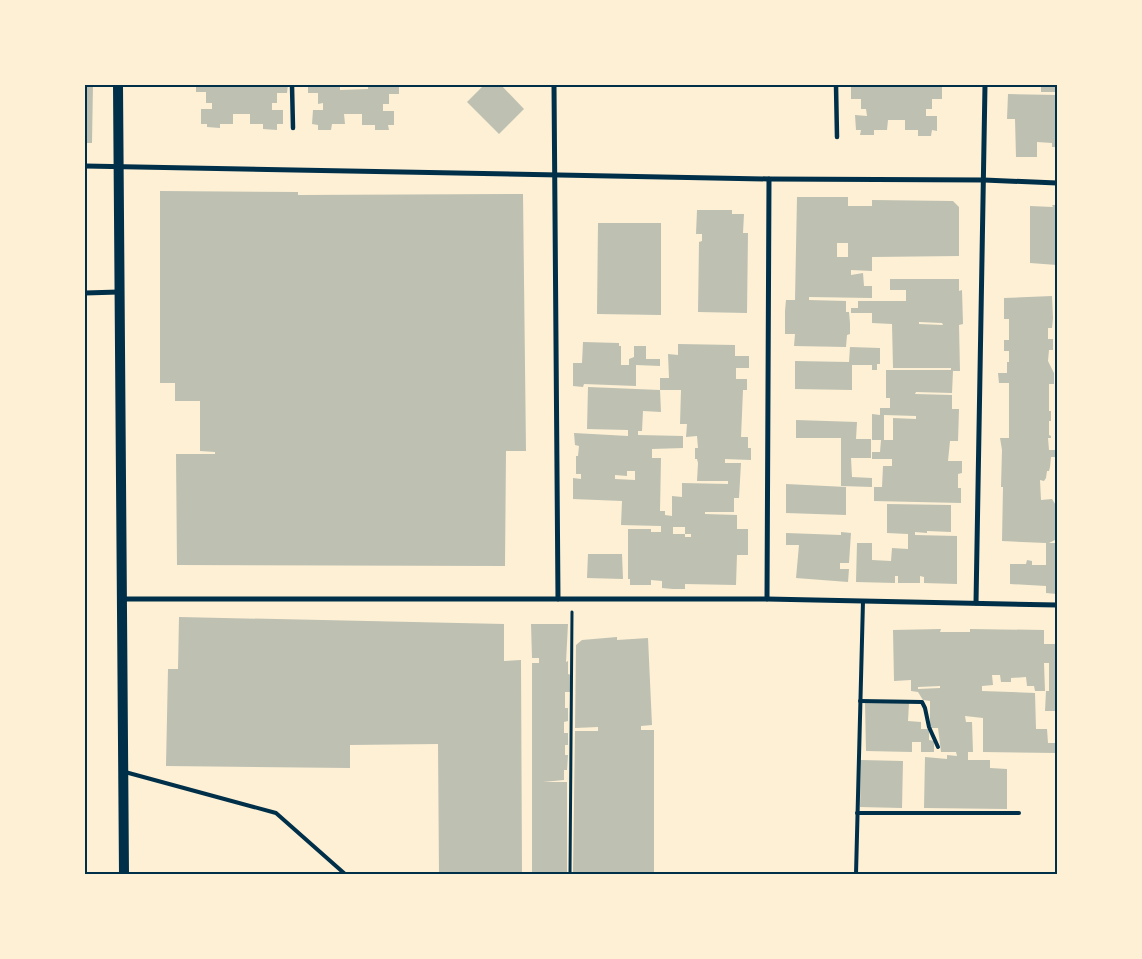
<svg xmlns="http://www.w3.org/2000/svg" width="1142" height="959" font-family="Literata,serif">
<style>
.building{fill:#bec0b2;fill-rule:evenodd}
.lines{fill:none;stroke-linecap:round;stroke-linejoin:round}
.path{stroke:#003049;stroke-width:3}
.service{stroke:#003049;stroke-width:4}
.pedestrian{stroke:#003049;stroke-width:4.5}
.minor{stroke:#003049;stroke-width:5}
.secondary{stroke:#003049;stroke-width:10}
.neatline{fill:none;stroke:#003049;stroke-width:2}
</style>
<rect width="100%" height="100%" fill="#fdf0d5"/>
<g class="building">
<path d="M85 85H93L92 143H85Z"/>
<path d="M196 85H288L287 93H277V103H272V110H283V124H277V130L263 129V124H250V114H233V124H220V128L207 127V124H201V109H212V103H206V92H196Z"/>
<path d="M308 85H340V90L368 89V85H399V94H389V104H383V111H394V125H388L389 130H375V125H362V114H344L345 124H332L331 130H318V125L312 124 313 110H323V103L318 104V93H308Z"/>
<path d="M484 85H501L524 109 499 134 467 102Z"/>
<path d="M851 85H942V99H932V109H926V116H937V131L932 130 931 136H918V130H905V120H888L887 130H874V135H860L861 130H856L855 115 867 116 866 109H861V99H851Z"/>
<rect x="1041" y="85" width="16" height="7"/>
<path d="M1008 94 1057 95V147H1052V143L1037 142V157H1016L1015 119H1007Z"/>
<path d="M160 191 298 192V195L523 194 526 451H506L505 566 177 565 176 454H215V452L200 451V401H175V383H160Z"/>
<path d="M797 197H848V206H872V200L953 201 959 207V256L872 257V271L851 270V275L863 273 864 286H872V298L809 297V300L846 301V312H849L850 323V334L847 335 846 347 794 346 795 334H785V311L786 300H795ZM837 243H848V257H837Z"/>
<path d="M1052 205H1057V265L1030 263V206L1053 207Z"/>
<path d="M697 210H732V214H744L743 233H748L747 313 698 312 699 242 702 241V234H696Z"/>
<path d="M598 223H661V315L597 314Z"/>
<path d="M890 279H959V291L962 290 963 324 959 325 960 371H953L952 393 916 392 915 394 952 395V409H959L958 441H950L948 461H962V473L958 474V488H961V503L874 501V487H882L883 466H892V459H872V452H880L881 440H872V414L880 415V408H890V398H886V370H951V368H893L892 324 872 323V313H851V308H858V301H906V290H890ZM919 322 942 323 943 325 919 324ZM884 415 916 416V419L893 418V440H884Z"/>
<path d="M1052 296 1053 318 1052 328H1048V339H1053V350H1049L1048 361 1054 373V384H1049V411H1051V421H1049V435L1051 436V438H1048L1049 450H1057V455L1056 457H1051L1050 467 1049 471H1047L1046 478 1044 481 1040 480 1041 500 1052 499 1057 507V539L1049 543H1057V594L1046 593V586L1010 584V564H1026L1027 560 1032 561V565H1046V543L1002 541 1003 487H1001L1002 450 1000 438H1009V383H999L998 373H1007V362H1009V351H1004V340H1009V319H1004V298Z"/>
<path d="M583 342 619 343V346H621V365H629V359L634 357V346H646V359H660V366L636 365V386L584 384 583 387 573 386V363H582Z"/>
<path d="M678 344 735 345V356H749V368H736V379H747V390H743L741 437H748V448H751V460L725 459V463H741L739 498H734V512H705V514L737 515V529H748V555H737L736 585 685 584V589H673L662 588V581L651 580V585H630V579H628V529H651V532H661V526L621 525 622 501 573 499V478L581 479V474H576V456H578L579 446 575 445 574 433 628 436V430L587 429 588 387 660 390 661 412 643 411 642 431H638V435L683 436V448L652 449V458H661L660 511H665V515L672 516V496L682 497V483L728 484V481H697L698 463 697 459H695V448H698L697 436 686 437 687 424H680L681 390H660V378H669L668 354 678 355ZM627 471H635V480L615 479V475L627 476ZM673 527H685V534H691V537H685V534H673Z"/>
<path d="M850 347 880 348V364H877V370H872V365H852V390L795 389V361L849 362Z"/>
<path d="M796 420 857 422 856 439H871V458H851L852 477 872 478V487L841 486V438H796Z"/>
<path d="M786 484 846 487V515L786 513Z"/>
<path d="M887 504 951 505V532L927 531V533L915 532V535L957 536V584L924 583V577L920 576V583H898V576H895V583L856 582 857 543H872V560L891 561 892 548 908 549V534L887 533Z"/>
<path d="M841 532 851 533 849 563H840V569H849L848 582 796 578 799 545H786V533L841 535Z"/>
<path d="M588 554H622L623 579 587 578Z"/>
<path d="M179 617 504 624V661L521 660 522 874H439L438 744 350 745V768L166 766 168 669H178Z"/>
<path d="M531 624H568L566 662 568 661V674L571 675V692H565V708H568V721L564 722V733H568V745H565V755H568L567 770H564V780L543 782H567V874H532V663H539V658H532Z"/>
<path d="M941 629 940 632H970V629L1044 630V644H1057V711H1045L1046 691H1049V663H1044L1045 691H1035L1034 686H1027L1026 677 1011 678V682H1001L1000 675H992L993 685 982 686V691L1035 693 1036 729H1047L1048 743H1057V753L983 752V718L965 716 966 722H972L973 752H968V760H990V768L1007 769V809L924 808 925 757 947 759V755L957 756 956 752H941L938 728H930V701L923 700 918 692 911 691V680L894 681 893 630ZM940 686V688L918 689V687Z"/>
<path d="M617 637V640L648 638 652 725 641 726V730H654V874H573L575 731H598V727L575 728 576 645 582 640Z"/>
<path d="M865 702 909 703 908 721 921 722V729H929V740L934 741V752H921V742H912V752L866 751Z"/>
<path d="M861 760 903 761 902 808 860 807Z"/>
</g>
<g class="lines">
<path class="path" d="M570 874 572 612"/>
<g class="service">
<path d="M860 701 922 702 925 708 929 727 938 747"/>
<path d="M125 772 276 813 345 874"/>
<path d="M857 813H1019"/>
<path d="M856 874 863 601"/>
</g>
<g class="pedestrian">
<path d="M292 85 293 128"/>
<path d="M836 85 837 137"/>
</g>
<g class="minor">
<path d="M554 85 558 599"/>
<path d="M85 166 769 179 984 180 1057 183"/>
<path d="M85 293 119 292"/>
<path d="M123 599H767L1057 605"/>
<path d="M767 599 769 179"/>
<path d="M976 603 985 85"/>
</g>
<path class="secondary" d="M118 85 124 874"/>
</g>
<rect width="1142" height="959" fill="none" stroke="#fdf0d5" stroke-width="172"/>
<rect x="86" y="86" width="970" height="787" class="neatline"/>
</svg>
